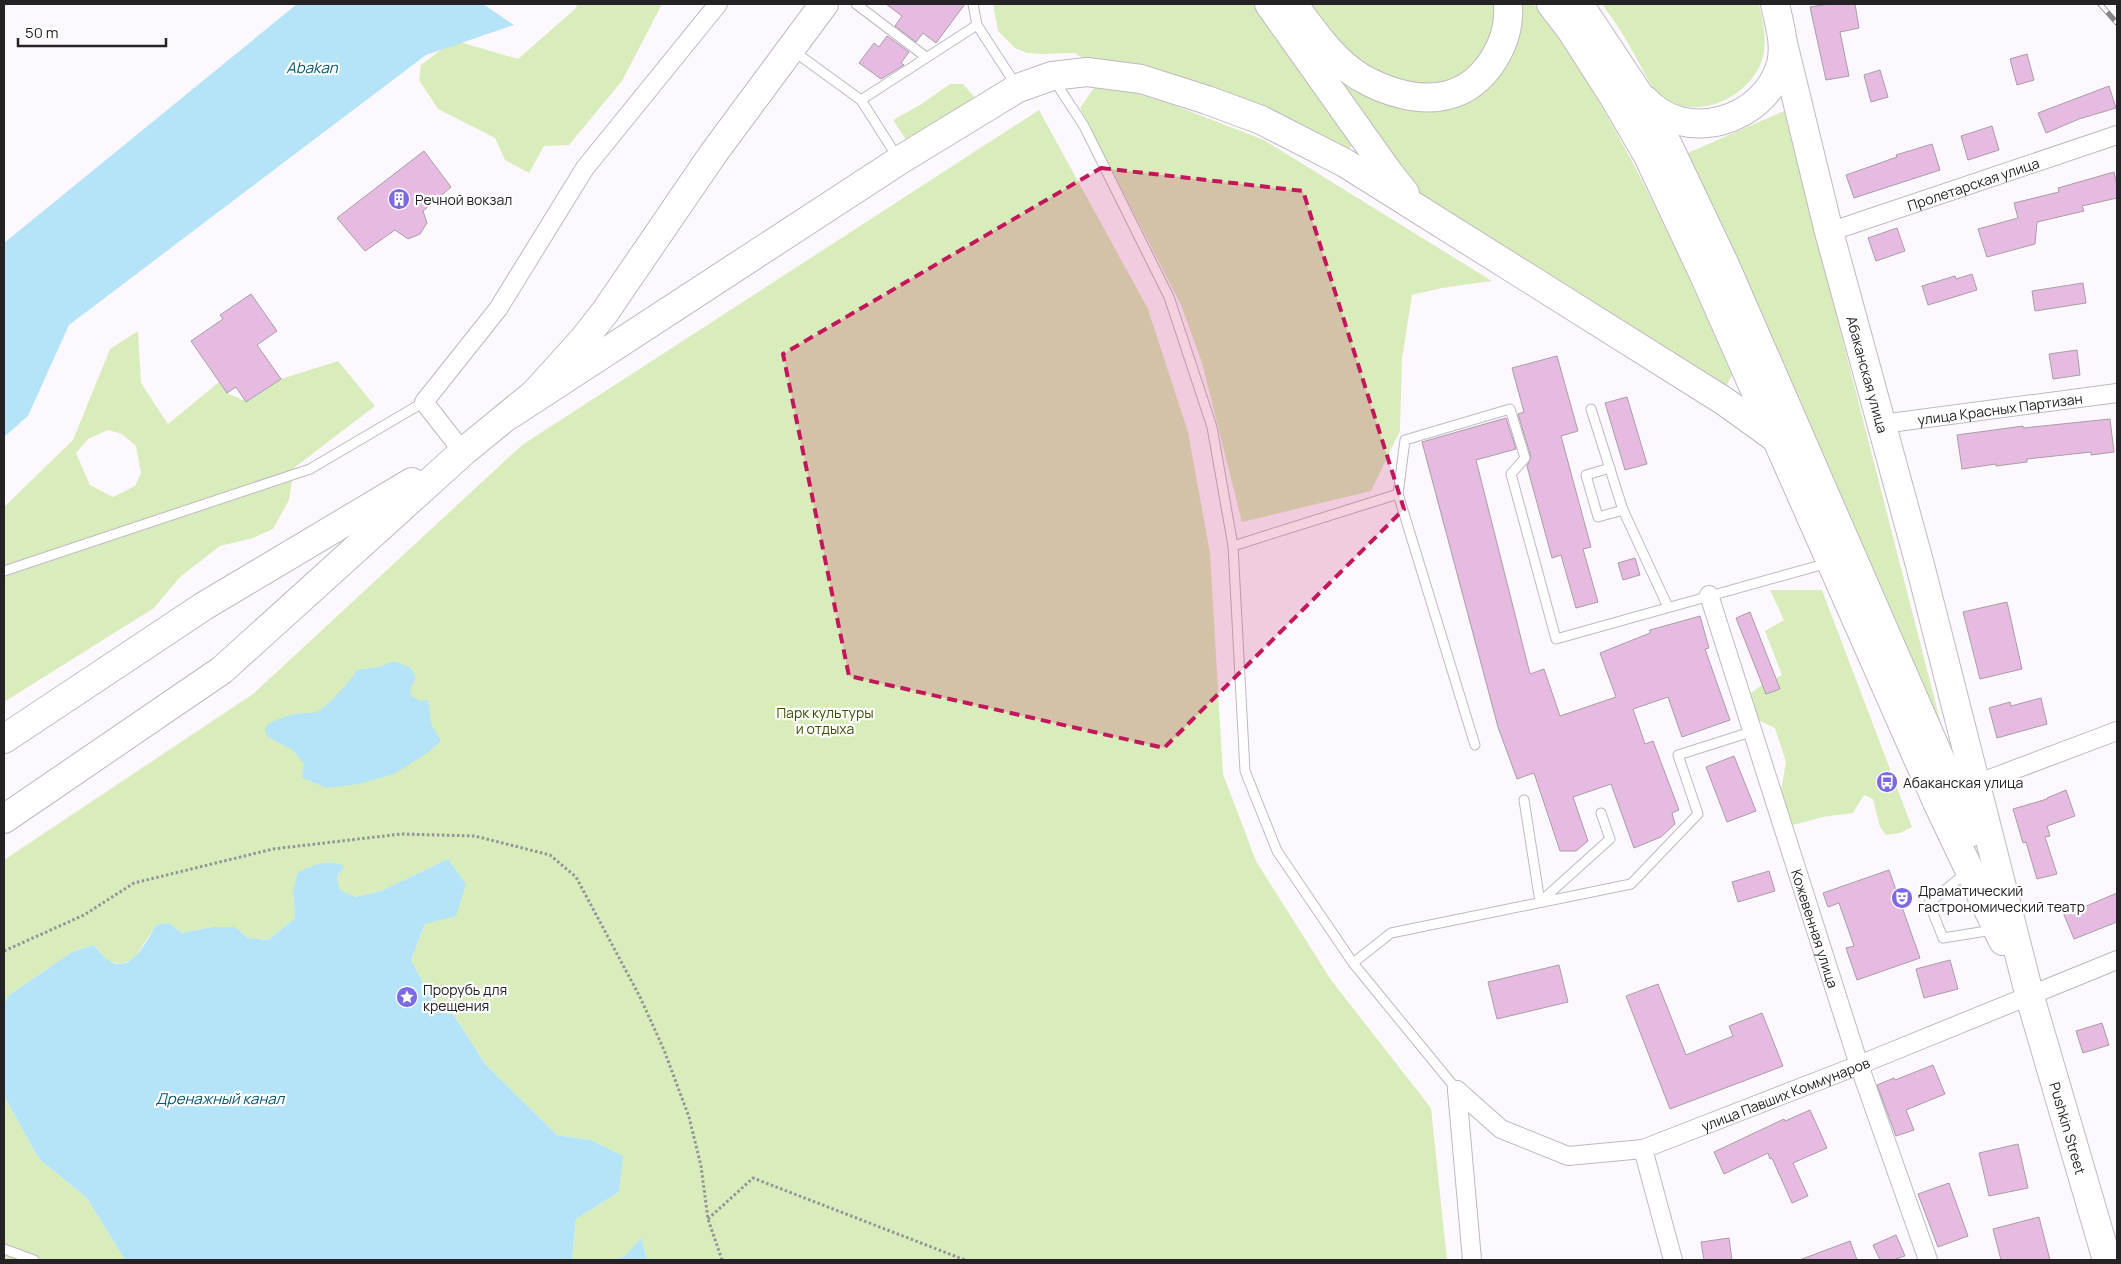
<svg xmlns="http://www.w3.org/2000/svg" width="2121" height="1264" font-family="Manrope,sans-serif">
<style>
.green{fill:#d9edbc;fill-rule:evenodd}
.water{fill:#b5e4f9}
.building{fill:#e7bbe1;stroke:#a69ea4}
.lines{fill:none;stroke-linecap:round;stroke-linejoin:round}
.service-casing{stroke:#bfb9c1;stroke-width:11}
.minor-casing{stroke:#bfb9c1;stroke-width:20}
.primary-casing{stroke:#bfb9c1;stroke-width:30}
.path{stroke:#969398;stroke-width:3;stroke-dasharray:2.5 2.5;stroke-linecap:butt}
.service{stroke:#fff;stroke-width:9}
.minor{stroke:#fff;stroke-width:18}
.primary{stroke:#fff;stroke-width:28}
.rail-casing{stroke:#89868b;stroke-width:5.5}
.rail{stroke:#fff;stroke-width:4;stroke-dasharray:11;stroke-linecap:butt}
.marked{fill:#c2185b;fill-opacity:0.2;stroke:#c2185b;stroke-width:4;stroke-dasharray:10 6;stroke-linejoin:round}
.labels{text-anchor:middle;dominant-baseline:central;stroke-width:4.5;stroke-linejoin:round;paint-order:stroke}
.street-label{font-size:14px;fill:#242225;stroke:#fff}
.poi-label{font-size:14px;fill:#242225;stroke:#fff;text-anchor:start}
.park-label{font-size:14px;fill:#3a5101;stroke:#fff}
.water-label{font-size:15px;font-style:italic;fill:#075772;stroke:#fff}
</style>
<rect width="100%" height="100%" fill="#fdf8ff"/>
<g class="green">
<path d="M577 4H662L622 81 569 145 544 146 529 173 505 160 495 138 438 109 419 80 421 65 453 40 518 59 576 8Z"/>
<path d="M993 4H1257L1355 139 1351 147 1343 154 1096 68 1075 53 1041 54 1027 53 1015 48 998 31Z"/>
<path d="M1306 4H1498V24L1476 66 1445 85 1405 84 1353 59Z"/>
<path d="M1519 4H1534C1619 117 1675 246 1732 375L1724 391 1429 201 1415 189 1322 55 1365 91 1494 81C1518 54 1515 38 1519 4Z"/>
<path d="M1602 4H1759C1763 22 1768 42 1762 60 1749 99 1692 124 1659 94 1647 83 1641 65 1633 52 1624 35 1613 19 1602 4Z"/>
<path d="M1098 82 1171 104 1264 140 1492 281 1442 288 1412 295 1402 359 1400 431 1371 491 1242 522 1202 363 1181 305 1080 108Z"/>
<path d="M950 84H963L976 99 911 136 907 141 893 120 920 105Z"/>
<path d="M1039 110 1148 309 1188 432 1210 553 1223 774 1256 861 1331 980 1431 1108 1447 1260H647L641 1239 624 1257 610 1260H572L576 1219 619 1192 591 1140 557 1135 486 1065 455 1017 430 997 411 960 425 924 448 859 381 891 355 897 340 891 337 877 343 867 293 890 295 918 268 940 248 938 235 927H212L182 933 169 923 156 925 134 959 121 964 108 961 94 945 72 952 9 995 4 1004V860L253 694 522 445Z"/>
<path d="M1784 111 1944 736 1683 155Z"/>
<path d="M138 331 141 383 168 424 219 382 227 393 247 402 281 379 338 361 375 406 294 468 289 500 273 529 253 538 220 546 180 577 154 608 4 702V507L73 440 110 349ZM108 430 122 434 136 446 141 473 135 486 113 497 90 485 76 453 88 439Z"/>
<path d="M1770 590H1822L1912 827 1900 833 1886 835 1880 827 1873 799 1864 795 1853 813 1823 817 1789 826 1779 801 1786 762 1775 728 1755 719 1749 694 1764 684 1782 675 1765 631 1784 620Z"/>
<path d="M4 1096 39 1159 87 1198 125 1260H4Z"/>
</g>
<g class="water">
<path d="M297 4H483L514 25 426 55 69 325 28 416 4 437V243Z"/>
<path d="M394 661 411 668 416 678 411 687 410 695 420 701 428 700 431 724 441 741 426 754 394 774 359 784 327 788 302 778 304 764 294 751 268 737 265 731 267 725C279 717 290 715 304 713 308 713 313 713 316 712 326 709 352 679 357 670L379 667Z"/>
<path d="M448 859 466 884 456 916 425 924 411 960 430 996 455 1017 486 1065 557 1135 591 1140 623 1156 619 1192 576 1219 572 1260H125L87 1198 39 1159 4 1096V1004L9 995 72 952 94 945C98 950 103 956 108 960 131 976 147 940 156 925L169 923 182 933 212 927H235L248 938 268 940 295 918 293 890 298 872C314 865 328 858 344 866L337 877 340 890 355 897 381 891Z"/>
<path d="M641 1238 647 1260H610L624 1257Z"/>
</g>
<g class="building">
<path d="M886 4H965L936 43 923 33 916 42 895 26 902 16Z"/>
<path d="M1829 4H1855L1859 28 1840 32 1849 76 1826 80 1810 7Z"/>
<path d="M887 36 909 52 901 63 904 65 881 79 859 63 874 43 879 47Z"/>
<path d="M2027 54 2034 80 2017 85 2010 59Z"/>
<path d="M1880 70 1888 97 1871 102 1864 75Z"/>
<path d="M2109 86 2116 108 2079 119 2046 133 2038 113Z"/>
<path d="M1992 126 1999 150 1968 160 1961 136Z"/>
<path d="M1932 144 1940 170 1854 198 1846 175 1897 157 1896 155Z"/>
<path d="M424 151 451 187 423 211 427 223 420 234 408 239 395 230 365 251 337 218Z"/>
<path d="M2114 172 2117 186V198L2082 206 2084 211 2037 222 2035 244 1987 257 1978 229 2018 218 2014 203 2059 192 2058 188Z"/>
<path d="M1897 228 1905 251 1876 261 1868 238Z"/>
<path d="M1972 274 1977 290 1928 305 1922 286 1955 276 1956 279Z"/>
<path d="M2083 283 2086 303 2035 311 2032 291Z"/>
<path d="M251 294 277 331 257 345 281 379 246 402 236 387 227 393 191 341 223 319 220 315Z"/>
<path d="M2077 350 2080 375 2053 379 2049 354Z"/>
<path d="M1557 356 1578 431 1561 436 1591 547 1583 549 1598 602 1576 608 1561 555 1552 558 1527 466 1531 457 1518 414 1524 412 1512 368Z"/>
<path d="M1627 397 1647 464 1625 470 1605 403Z"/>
<path d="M1506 418 1516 449 1476 460 1530 674 1544 669 1560 716 1616 697 1600 653 1650 633V630L1700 616 1709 648 1705 649 1730 720 1682 737 1668 697 1633 709 1645 744 1653 741 1679 810 1672 813 1675 824 1661 837 1634 848 1611 784 1573 797 1588 841 1576 851H1560L1534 773 1517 779 1498 727 1422 442Z"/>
<path d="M2110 419 2114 452 2091 455V452L2027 459V462L1996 466V464L1962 469 1957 435 2023 426V428Z"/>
<path d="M1635 558 1640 575 1623 580 1618 563Z"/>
<path d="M2007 602 2022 669 1980 679 1963 612Z"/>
<path d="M1750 612 1780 689 1766 694 1736 618Z"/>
<path d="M2041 698 2047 724 1997 738 1989 708 2010 702 2011 706Z"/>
<path d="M1734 756 1756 811 1727 822 1706 767Z"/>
<path d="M2066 790 2075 816 2047 826 2050 836 2045 837 2057 874 2037 879 2026 842 2023 843 2013 809 2047 799V798Z"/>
<path d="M1889 870 1920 958 1857 980 1846 948 1854 946 1839 903 1828 907 1823 893Z"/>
<path d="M1769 871 1775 891 1738 902 1732 882Z"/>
<path d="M2117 893V922L2074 939 2062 910 2082 902 2084 907Z"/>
<path d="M1950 960 1958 989 1924 998 1916 969Z"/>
<path d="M1559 965 1568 1002 1497 1019 1488 982Z"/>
<path d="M1658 984 1686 1055 1733 1036 1729 1026 1762 1013 1783 1066 1670 1109 1626 996Z"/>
<path d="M2102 1023 2109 1045 2083 1053 2076 1031Z"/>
<path d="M1933 1065 1945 1094 1906 1110 1914 1130 1896 1136 1877 1085 1894 1078 1895 1080Z"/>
<path d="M1810 1110 1827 1148 1793 1163 1808 1196 1792 1203 1772 1158 1770 1159 1768 1153 1724 1174 1714 1152 1784 1119 1785 1121Z"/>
<path d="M2018 1144 2028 1188 1989 1196 1979 1153Z"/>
<path d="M1949 1183 1968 1236 1938 1247 1918 1194Z"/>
<path d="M2039 1217 2050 1260H2001L1993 1229Z"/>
<path d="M1896 1235 1905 1256 1893 1260H1880L1873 1245Z"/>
<path d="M1729 1238 1732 1260H1704L1701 1242Z"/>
<path d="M1850 1241 1857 1260H1802V1259Z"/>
</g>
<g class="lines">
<g class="service-casing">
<g id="service">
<path d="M856 4 926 57"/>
<path d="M973 4 977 25"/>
<path d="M792 50 861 100"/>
<path d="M1054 80 1084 126 1169 297 1212 427 1233 546 1245 771 1277 851 1353 963 1457 1090"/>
<path d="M898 158 861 100 977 25 1016 85"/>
<path d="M1591 409 1623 510 1668 607"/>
<path d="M1610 468 1586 475 1598 517 1623 510"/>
<path d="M1398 494 1405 440 1510 409 1525 458 1511 474 1556 639 1828 563"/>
<path d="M1233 546 1398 494 1475 745"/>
<path d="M4 571 310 469 424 402"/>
<path d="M1524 800 1540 902 1610 839 1601 813"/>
<path d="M1967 872 1929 903 1943 938 1993 930"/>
<path d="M1353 963 1391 933 1631 884 1698 814 1678 755 1754 731"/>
<path d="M4 1249 34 1260"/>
</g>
</g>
<g class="minor-casing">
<g id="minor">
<path id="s1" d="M1829 232 2117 135"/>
<path id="s2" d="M1882 424 2117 393"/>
<path d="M463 452 424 402 498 309 585 168 718 4"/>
<path id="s3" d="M1709 595 1859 1065 1928 1260"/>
<path d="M1976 784 2117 731"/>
<path id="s4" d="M1457 1090 1501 1129 1568 1156 1643 1149 1859 1065 2117 960"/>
<path d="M1457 1090 1472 1260"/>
<path d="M1643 1149 1673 1260"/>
</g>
</g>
<g class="primary-casing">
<g id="primary">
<path d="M1269 4 1389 173 1405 193"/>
<path d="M1293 4C1313 30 1331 59 1360 77 1384 91 1419 103 1448 95 1486 85 1511 42 1508 4"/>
<path d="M1551 4 1571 30 1615 99 1648 156 1704 275 1937 802 2003 941"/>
<path d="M1579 4 1636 90 1668 145 1725 265 1955 793 1969 833"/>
<path id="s5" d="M1783 43 1829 232 1920 565 2030 997 2107 1260"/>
<path d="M1645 100C1686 145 1765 121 1781 64 1786 44 1779 23 1775 4"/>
<path d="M511 414 900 160 1018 88 1052 76 1087 72 1141 79 1207 100 1261 120 1345 163 1724 401 1774 437"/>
<path d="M4 739 204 606 412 482"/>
<path d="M4 819 222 670 463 452 535 393 583 340 605 312 713 154 824 4"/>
</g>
</g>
<g class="path">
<path d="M4 951 84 915 134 883 273 849 401 834 475 836 550 855 576 877 640 997 664 1050 689 1117 701 1166 708 1219 722 1260"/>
<path d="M708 1219 753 1178 965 1260"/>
</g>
<use href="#service" class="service"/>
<use href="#minor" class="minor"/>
<use href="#primary" class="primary"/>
<g class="rail-casing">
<path id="rail" d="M2100 4 2117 23"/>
</g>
<use href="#rail" class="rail"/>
</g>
<path class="marked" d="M1101 168 1303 191 1404 509 1164 748 849 676 783 354Z"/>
<defs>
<g id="building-disc" transform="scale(1.125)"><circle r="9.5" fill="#7c69e4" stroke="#fff"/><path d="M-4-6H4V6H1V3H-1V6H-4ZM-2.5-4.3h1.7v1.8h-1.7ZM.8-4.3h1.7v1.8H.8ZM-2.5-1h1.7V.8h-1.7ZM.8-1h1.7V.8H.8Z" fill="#fff"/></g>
<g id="bus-disc" transform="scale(1.125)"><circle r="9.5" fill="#7c69e4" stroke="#fff"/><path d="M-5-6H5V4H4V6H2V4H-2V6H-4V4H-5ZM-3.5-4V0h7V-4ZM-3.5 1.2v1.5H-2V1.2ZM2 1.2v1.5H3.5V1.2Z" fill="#fff"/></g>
<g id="theatre-disc" transform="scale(1.125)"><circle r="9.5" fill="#7c69e4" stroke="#fff"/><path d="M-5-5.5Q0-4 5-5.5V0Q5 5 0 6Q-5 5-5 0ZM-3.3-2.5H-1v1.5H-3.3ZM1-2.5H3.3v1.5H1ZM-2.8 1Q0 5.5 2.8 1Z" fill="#fff"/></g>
<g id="sight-disc" transform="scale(1.125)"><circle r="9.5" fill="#7c69e4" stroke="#fff"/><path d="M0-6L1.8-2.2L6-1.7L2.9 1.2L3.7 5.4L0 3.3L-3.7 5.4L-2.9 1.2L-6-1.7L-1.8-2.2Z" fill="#fff"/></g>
</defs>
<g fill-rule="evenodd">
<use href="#building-disc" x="399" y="199"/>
<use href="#bus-disc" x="1887" y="782"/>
<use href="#theatre-disc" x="1902" y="898"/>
<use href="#sight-disc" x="407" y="997"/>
</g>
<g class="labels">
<g class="street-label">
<text stroke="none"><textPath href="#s1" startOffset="152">Пролетарская улица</textPath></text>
<text stroke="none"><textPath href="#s5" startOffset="342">Абаканская улица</textPath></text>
<text stroke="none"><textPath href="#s2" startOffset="119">улица Красных Партизан</textPath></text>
<text stroke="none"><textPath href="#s3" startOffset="350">Кожевенная улица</textPath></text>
<text stroke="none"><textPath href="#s4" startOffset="359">улица Павших Коммунаров</textPath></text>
<text stroke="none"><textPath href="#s5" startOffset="1122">Pushkin Street</textPath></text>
</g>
<g class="poi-label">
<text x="415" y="199">Речной вокзал</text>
<text x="1903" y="782">Абаканская улица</text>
<text x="1918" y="890">Драматический<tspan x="1918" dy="16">гастрономический театр</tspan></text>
<text x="423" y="989">Прорубь для<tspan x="423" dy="16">крещения</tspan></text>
</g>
<g class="park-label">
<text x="825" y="712">Парк культуры<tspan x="825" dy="16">и отдыха</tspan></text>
</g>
<g class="water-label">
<text x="312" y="67">Abakan</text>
<text x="220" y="1098">Дренажный канал</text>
</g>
</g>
<rect width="2121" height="1264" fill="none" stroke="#242225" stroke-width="10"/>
<path d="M18 38v8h148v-8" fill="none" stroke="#242225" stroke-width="2.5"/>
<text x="25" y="38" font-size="15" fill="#242225" stroke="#ffffff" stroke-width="4" paint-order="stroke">50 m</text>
</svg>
